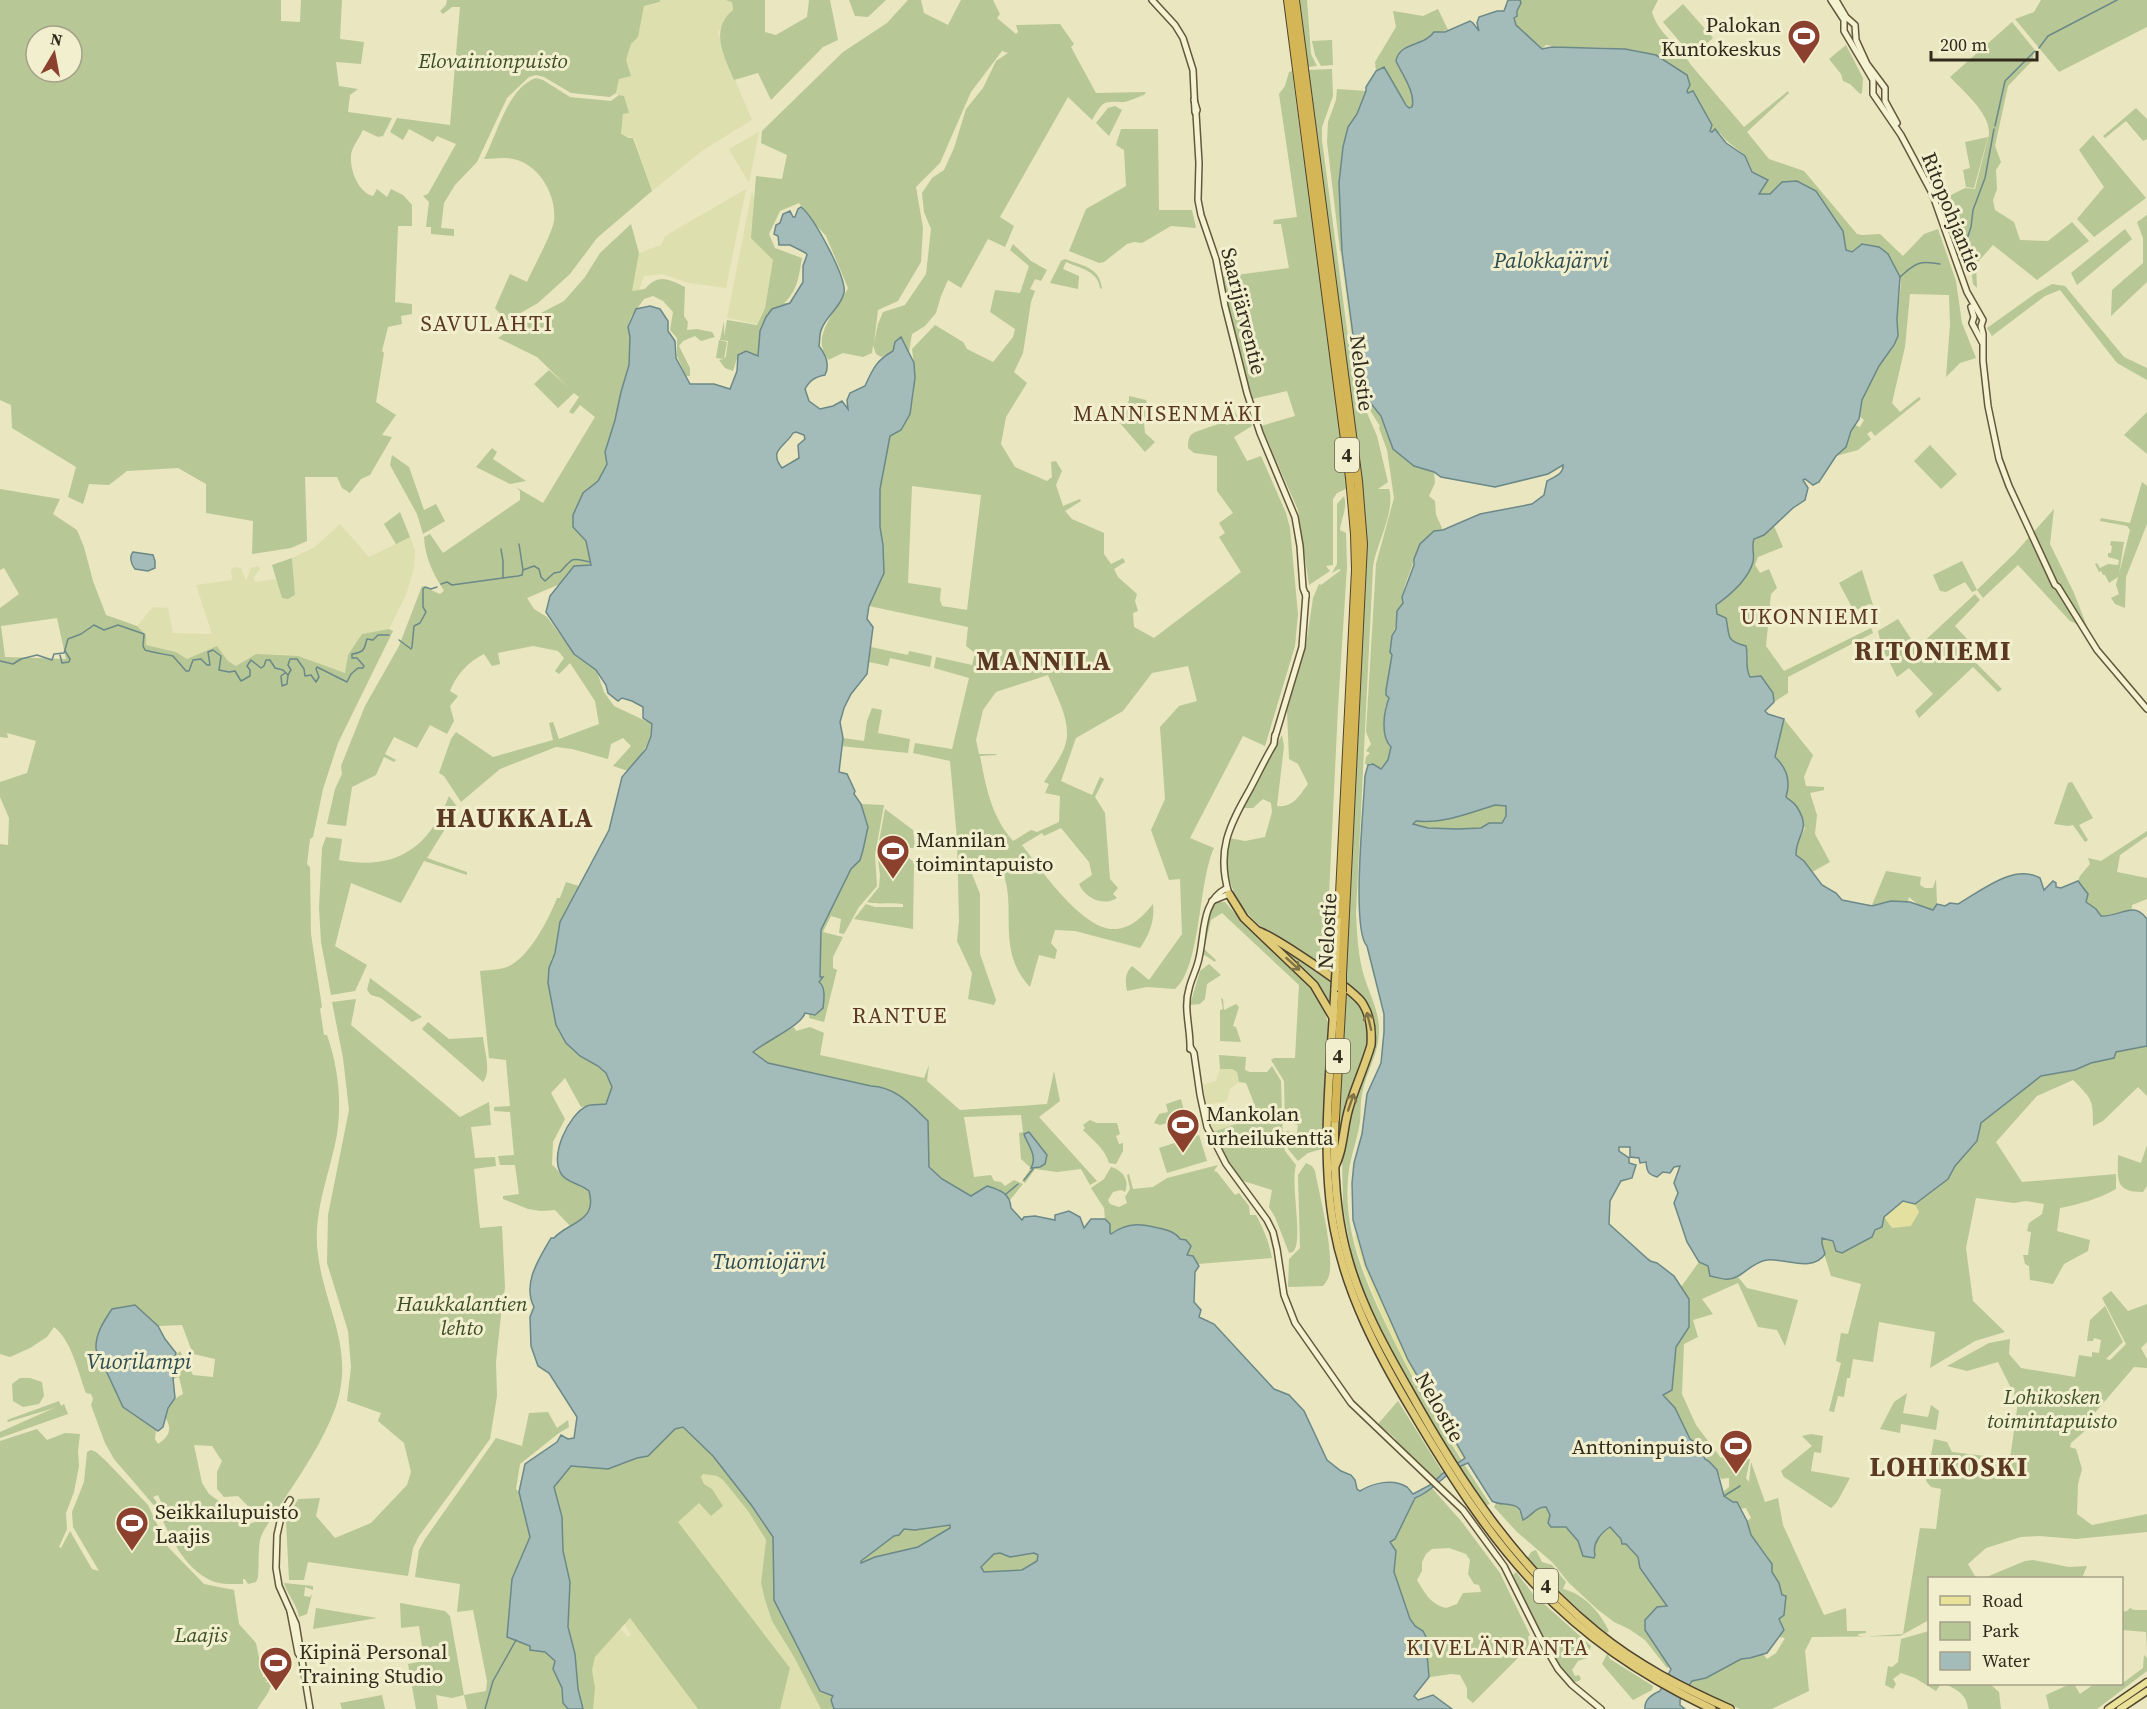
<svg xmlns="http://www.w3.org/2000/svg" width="2147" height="1709" font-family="'Source Serif 4',serif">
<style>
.farmland{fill:#dddfae}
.green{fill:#b7c795;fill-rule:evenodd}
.sand{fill:#e4e09f}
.water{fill:#a3bcba;stroke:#6b8988;stroke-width:1.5;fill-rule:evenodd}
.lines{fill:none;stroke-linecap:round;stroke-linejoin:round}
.stream{stroke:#6b8988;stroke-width:1.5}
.secondary-casing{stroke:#63583d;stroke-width:8}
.primary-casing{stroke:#4f442e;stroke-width:9}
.trunk-casing{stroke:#4f442e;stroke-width:10}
.motorway-casing{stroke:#4f442e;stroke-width:10}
.secondary{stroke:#f5f2d2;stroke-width:5}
.primary{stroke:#ebe29a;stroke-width:6}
.trunk{stroke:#e0cc78;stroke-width:7}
.motorway{stroke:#d4b656;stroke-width:8}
.trunk-bridge-casing{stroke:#4f442e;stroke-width:10;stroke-linecap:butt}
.motorway-bridge-casing{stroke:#4f442e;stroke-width:10;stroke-linecap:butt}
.trunk-bridge{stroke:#e0cc78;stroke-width:7}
.motorway-bridge{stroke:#d4b656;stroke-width:8}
.oneway{stroke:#807346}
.labels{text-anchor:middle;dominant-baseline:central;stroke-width:6;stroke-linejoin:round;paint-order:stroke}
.shield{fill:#f2efcf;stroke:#6c6652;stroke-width:1.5}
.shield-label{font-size:20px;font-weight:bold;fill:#322b1d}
.poi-label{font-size:21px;fill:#322b1d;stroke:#f2efcf;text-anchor:start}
.park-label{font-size:21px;font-style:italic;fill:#3b4d25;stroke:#f2efcf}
.street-label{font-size:21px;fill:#322b1d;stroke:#f2efcf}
.water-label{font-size:22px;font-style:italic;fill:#2d4c51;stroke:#f2efcf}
.neighbourhood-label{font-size:22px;letter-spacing:1.5px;fill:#5b3820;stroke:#f2efcf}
.district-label{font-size:27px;font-weight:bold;letter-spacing:1.5px;fill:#5b3820;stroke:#f2efcf}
</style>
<rect width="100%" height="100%" fill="#eae6c0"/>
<g class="farmland">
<path d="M660 0H723L732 2 733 10 718 32 724 54 752 120 703 150 652 191 634 138 621 135 623 114 628 113 624 96 616 94 619 79 631 44 638 37 644 6 660 3Z"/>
<path d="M759 132 749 183 729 149Z"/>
<path d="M746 189 726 288 689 283 662 274 644 276 639 290 631 291 639 253 661 245 665 236Z"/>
<path d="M752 191 754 199 752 238 773 260 765 307 757 324 727 318Z"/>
<path d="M340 524 369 557 410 537 415 550 414 568 406 595 389 629 362 634 346 673 276 656 256 654 236 666 228 661 217 646 187 659 176 652 146 645V635L137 626 153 607 168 608 173 633 212 634 196 585 232 580 231 570 234 567 241 568 246 581 251 568 258 566 260 569 254 577 255 582 277 579 282 598 295 596 292 558 315 547Z"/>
<path d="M1220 1069H1231L1237 1072 1239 1082 1230 1089 1227 1101 1206 1105 1203 1085 1216 1081Z"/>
<path d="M1230 1109 1235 1124 1213 1132 1209 1115Z"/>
<path d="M703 1474 717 1476 723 1480 748 1511 766 1541 761 1583 765 1600 772 1621 794 1657 821 1709H780L790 1668 678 1522 712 1489 704 1484 701 1477Z"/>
<path d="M630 1618 698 1709H593L592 1670 595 1657 620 1628 628 1637 631 1635 624 1624Z"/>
</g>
<g class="green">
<path d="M0 0H281V21L300 22 301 0H342L340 39 364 42 361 64 336 62 339 86 358 89 350 95 348 112 392 118 383 136 378 137 363 130C360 137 351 148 351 156 350 170 358 192 373 196L377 189 387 197 391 189 403 195 412 205V226H398L395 302 412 304V314L401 316 402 324 388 327 382 351 384 353 376 402 396 415 382 435 392 437 370 475 361 479 350 493 342 488 337 477H305L307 541 291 548 252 554 253 521 206 513V484L178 468 127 471 109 485 89 484 83 504 68 497 76 467 12 428 11 405 0 400ZM36 36H72V72H36Z"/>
<path d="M447 0H660V2L644 6 638 37 631 44 626 60 631 76 619 79 616 93 610 97 571 93 544 77 536 75 529 77 507 98 477 162 455 185 444 203 441 228 454 229V236L431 234V227H426L429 202 423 196 428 194 456 144 437 136 433 142 409 129 403 140 390 132 397 118 450 125 460 7H452L443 14 440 11 446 5Z"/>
<path d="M725 0H765V32L776 35 807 17 809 0H830L838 40 823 47 771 100 758 73 734 80C724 56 709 30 733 10L732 2Z"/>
<path d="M849 0H886L868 17 855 16Z"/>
<path d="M908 0H921L924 13 948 25 961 0H993L1000 14 997 18 1016 34 1018 32 1016 25 1060 24 1074 44 1071 47 1096 93 1146 92 1144 95C1137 97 1127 103 1120 102 1101 101 1102 104 1092 120L1068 97 1000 217 1014 226 1005 247 988 239 961 288 948 280 941 296 936 313 925 326 912 334 909 352 901 338 895 342 893 351 881 357 876 354 873 345 872 353 863 357 843 353 828 360C826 356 823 351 822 346 819 328 840 304 848 288L826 236 816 225 820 234 825 241 844 286 843 295 821 329 758 357 738 355 733 371 725 368 719 360 724 359 716 358 719 340 727 342 724 359 726 356 728 341 720 340 724 321V336L727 320 757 325 765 308 773 260 751 238 756 176 782 179 787 155 761 143 762 131 843 52 887 23ZM1002 51 1011 54 1008 53 996 61 983 88 966 109 954 148 944 170 932 178 922 193 924 212 931 229 926 274 905 305 883 312 878 324 874 343 878 310 898 301 921 262 923 228 916 187 940 163 971 92ZM799 203 802 207 798 209 795 217H793L790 211 783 214 780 223 776 225 774 234 778 236 779 245H790L807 255 803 266V282L789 303H784C797 292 799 276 802 258L775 248 769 234 780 211Z"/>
<path d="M1300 0H1307L1311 54 1317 66 1308 67Z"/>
<path d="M1520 0H1658L1652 12C1658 34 1680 46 1691 65L1744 127 1788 91 1789 93 1747 132 1769 159 1804 171 1857 234 1862 235 1880 234 1903 256 1924 234 1938 229 1956 281 1962 323 1976 358 1960 363 1946 377 1950 325 1949 295 1910 294 1905 347 1892 403 1900 412 1919 397 1921 399 1875 436 1871 431 1867 434 1871 439 1858 450 1836 456C1848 445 1847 437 1855 425L1860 427 1864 420 1859 416 1862 400 1879 366 1894 345 1898 329 1897 319 1901 284 1900 277 1888 254 1879 247 1862 244 1852 252 1846 250 1843 231 1770 194H1759C1755 183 1753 167 1745 157 1738 147 1728 145 1720 133L1710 131 1693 91 1688 93C1665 31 1596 54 1546 45L1542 49 1516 25 1514 18 1517 16Z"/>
<path d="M2041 0H2147V27L2059 72 2015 19 2034 12Z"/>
<path d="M1683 4 1713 38 1692 56 1663 22Z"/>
<path d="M1438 9 1448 30C1442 31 1409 45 1403 49 1400 52 1398 58 1396 61 1402 74 1416 93 1413 107L1409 108 1384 68 1376 71 1375 62 1396 27 1393 11 1423 16Z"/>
<path d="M2012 22 2034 49 2033 60 2008 86 1995 146 2001 162 1996 170 1997 189 1993 200 1995 210 2014 222 2020 240 2048 241 2072 222 2089 241 2037 280 1993 245 1976 264 1977 288 1973 284 1971 267 1943 199 1965 188 1975 189 1989 134C1990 113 1964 92 1950 77Z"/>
<path d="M1332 40 1333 65 1321 66 1315 55 1312 41Z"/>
<path d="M1846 45 1863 78 1862 93 1860 94 1850 84 1843 81 1841 74 1829 59Z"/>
<path d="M1332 69 1333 96 1322 127V140L1354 383 1377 436 1388 482 1378 489H1389C1396 511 1376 544 1373 567L1356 913C1357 935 1358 956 1364 976 1369 993 1379 1011 1379 1029 1380 1052 1366 1072 1362 1094 1360 1103 1361 1113 1360 1122 1357 1141 1349 1160 1348 1179 1343 1236 1369 1290 1393 1339 1421 1397 1455 1451 1490 1504L1485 1506 1427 1414 1390 1348 1363 1293 1352 1256 1343 1207 1342 1154 1351 1108 1367 1064 1371 1017 1345 984 1366 547 1307 70Z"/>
<path d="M1292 71 1303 156H1305L1348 488 1337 493 1333 499V565L1326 566 1330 571 1309 585 1298 510 1261 426 1295 416 1287 391 1252 399 1228 310 1221 277 1289 268 1281 224H1273L1274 220 1297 217 1279 94 1285 86 1289 72Z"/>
<path d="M536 78 543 80 570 97 611 101 619 95 624 96 629 113 623 114 621 134 629 138H633L652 191 597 238 570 274 538 303 506 321 495 308 510 274 527 282C533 268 552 234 554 221 557 195 539 164 513 159 504 157 493 159 484 159 497 135 508 87 536 78Z"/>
<path d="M1337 89 1366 91 1357 114 1339 183 1342 252 1340 251 1327 142 1328 122 1336 100Z"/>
<path d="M1115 106 1122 110 1109 136 1096 123 1108 108Z"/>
<path d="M2136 108 2147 119V139L2143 141 2126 121 2105 138 2103 136Z"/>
<path d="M1121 129H1158L1159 210H1192L1196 228 1171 226 1142 243 1134 242 1127 244 1104 262 1099 263 1069 251 1086 209 1126 186 1124 150 1116 145Z"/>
<path d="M2093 135 2146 198 2094 237 2077 219 2104 187 2079 150Z"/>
<path d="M1988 137 1974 188 1966 187 1963 170 1970 168 1965 142Z"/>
<path d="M2147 215V282L2111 316 2112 290 2143 263V238L2137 222Z"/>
<path d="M631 224 639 253 632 291 645 289C658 273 669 279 685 287L684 316 688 322 687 330 697 329 712 332 715 337 701 341 695 336 683 341 679 346 690 368V376H686L677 356V338L670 330 673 312 663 301 653 296 644 299 631 317 628 327 630 337 629 365 621 392 615 420 605 452 607 463 599 481 583 493 573 527 586 541 591 565 574 566 560 584 527 598 534 609 547 617 574 654 596 669 604 692 614 706 652 724C651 744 640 756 628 771L613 766 631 746 623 738 611 744 608 759 572 749 556 747 500 769 461 802 444 776 439 773 451 739 456 732 493 757 553 740 549 723 553 722 559 739 599 724 595 701 570 663 559 674 555 671 564 658 558 651 533 646 498 653 500 664 492 666 484 654C469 661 456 675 450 691L458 696 450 706 454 721 447 734 430 725 417 748 394 737 385 754 396 760 394 762 384 757 376 775 352 787 346 826 327 824 335 789 342 774 341 766 365 706 399 646 422 586 440 594 444 591C433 573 425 558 424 537L430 534 443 553 520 500V491L516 487 543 503 595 417 580 405 573 414 569 412 579 397 574 393 558 408 534 384 549 370 569 388 537 357 498 338 512 328 564 301 585 277 600 253Z"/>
<path d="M2125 229 2132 239 2077 285 2071 273Z"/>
<path d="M1013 244 1031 261 1047 270 1041 281 1035 279 1030 289 1035 291 1031 302 1023 353 1014 372 1027 383 1006 417 1001 444 1015 467 1047 481 1052 477 1051 462 1056 461 1062 471 1056 485 1063 506 1080 499 1081 501 1065 511 1072 519 1104 533V554L1111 564 1123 558 1125 562 1114 569 1118 577 1137 594 1135 601 1138 611 1133 613 1134 627 1154 638 1241 572 1219 537 1225 533 1219 523 1233 513 1217 491V456L1194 453 1188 448C1188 444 1188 437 1192 434 1196 431 1216 425 1222 423L1228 425 1234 417 1231 412 1232 409 1237 415H1241L1248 409 1252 426 1234 437 1247 461 1261 456 1286 513 1290 528 1298 614 1295 646 1265 746 1243 736 1190 838 1214 848C1198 882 1201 968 1175 989L1147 987 1127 991C1125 981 1125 973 1132 966L1149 980 1182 934 1180 879 1169 880 1151 830 1165 799 1160 727 1179 706 1197 701 1188 666 1152 673 1123 711 1076 738 1061 781 1092 795 1100 777 1104 779 1095 797 1105 813 1110 879 1118 888 1113 894 1117 898C1103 907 1085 898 1079 884L1092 875 1089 862 1061 828 1044 836 1042 833 1022 845C1040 868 1083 932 1116 929 1132 928 1143 916 1153 904 1155 921 1149 935 1140 948L1075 931 1055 930 1051 943 1057 950 1055 959 1039 955 1030 987C991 946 1024 897 995 859L970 869 980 894V954L996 1000 994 1005 968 999 972 973 957 941 959 921 957 839 950 761 913 753 915 743 952 749 969 678 934 668 936 657 972 665 975 653 966 646 968 627 869 606 884 573 883 545 880 527V489L890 436C918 420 916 378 912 349L935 325 963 342 967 349 993 362 1013 337 1015 329 990 312 995 290 1020 293 1029 266 1010 250ZM912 486 981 495 967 610 942 606 940 600 941 588 908 583ZM1048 675C1055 693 1068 715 1067 735 1067 751 1052 769 1044 782L1049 784 1045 793 1060 796 1059 822 1037 832 1031 830 1013 841C991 816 986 787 980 756L997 755 996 754H979L976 740 983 710 996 692Z"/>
<path d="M1065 259C1083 266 1100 267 1102 289L1100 288C1098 271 1080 268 1066 262L1063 269 1079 276 1078 289 1050 283 1061 261Z"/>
<path d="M2052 284 2065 286 2124 357 2147 368V380L2117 363 2060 290 2045 296 1992 336 1987 328 2036 293Z"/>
<path d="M1360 380 1369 401 1381 416 1393 449 1414 466 1434 472 1435 483 1429 496 1435 501 1436 515 1443 530 1434 531 1420 544 1405 585 1402 597 1403 603C1395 614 1398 624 1392 636L1389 698 1385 707 1384 725 1391 751 1388 760 1379 769 1370 763 1368 765 1365 764 1366 757 1370 753 1366 751 1371 744 1366 732 1376 564 1394 498 1387 450 1379 428 1380 426C1371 412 1362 398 1357 381Z"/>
<path d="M1129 396 1146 400 1149 410 1156 419 1147 420 1144 423 1145 433 1155 442 1145 452 1120 423 1129 400Z"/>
<path d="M2147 412V454L2124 435Z"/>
<path d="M1930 445 1957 474 1941 489 1914 461Z"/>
<path d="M492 448 497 452 493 459 526 481 510 484 476 467Z"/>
<path d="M392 455 409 467 424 510 436 504 445 521 423 534 417 514 390 465Z"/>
<path d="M2142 482 2147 486V524L2126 577 2125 608 2115 604 2111 598 2119 594 2116 585 2118 577 2109 583 2105 575H2103L2101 571 2099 572 2095 564 2097 563 2100 568 2108 564 2118 565 2119 560 2108 557V553H2111L2112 546 2110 545 2111 541 2124 542 2119 574 2130 530 2127 526 2100 521 2101 518 2130 523Z"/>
<path d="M0 489 60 499 53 514 77 530 84 547 93 581 106 615 137 626 146 635V645L176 652 187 659 217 646 228 661 236 666 256 654 298 656 345 673 348 655 362 634 389 629 393 631 338 743 323 789 313 837 310 839 307 864 310 867 311 934 322 1007 320 1009 324 1035H327C338 1066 342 1101 337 1134 330 1174 312 1213 318 1255 325 1309 355 1348 336 1406 323 1443 299 1476 278 1509 273 1518 262 1530 260 1540 258 1552 259 1565 258 1577L256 1582 248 1584 245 1579H243V1584C233 1584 220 1585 210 1580 187 1569 173 1543 163 1521L169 1520 158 1495 153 1497 160 1507 157 1509 114 1459 105 1443 91 1405 93 1399 91 1394 86 1393C78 1372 72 1341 54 1327L47 1337 30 1348 10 1357 0 1354V844L8 845 9 818 0 797V782L27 773 36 741 7 733 8 738 0 737V608L19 594 4 568 0 570ZM57 618 66 659 5 657 1 626ZM135 1305 158 1326 182 1325 193 1354 215 1359 213 1377 193 1375 180 1351C172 1358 172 1369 173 1379L179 1377 183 1394C172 1399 169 1406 165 1417 173 1429 169 1437 158 1444L155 1439 156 1430 123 1407 99 1338ZM194 1445 212 1446 222 1461 217 1472V1489L224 1497 238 1496 248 1506 252 1514H254L257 1521 242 1527 227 1507 209 1494 202 1483Z"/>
<path d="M1344 496C1348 507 1341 519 1340 530L1346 533 1347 566 1338 708 1328 916 1329 973C1275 936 1216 914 1229 838L1245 841 1265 837 1272 812 1271 803 1263 799 1253 808H1243L1282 735 1284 746 1277 806C1293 808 1300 795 1308 784L1298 764 1289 759 1287 711 1306 645 1313 598 1319 584 1321 585 1341 570 1339 569 1332 573 1337 564V504Z"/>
<path d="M2054 509 2050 544 2074 593 2088 629 2070 621 2018 565 1983 598 1977 590 1972 592 1965 582 1946 592 1940 591 1933 575 1962 561 1977 590 2015 553Z"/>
<path d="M400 512 410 537 396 544 384 524Z"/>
<path d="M1774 526 1783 547 1758 557 1755 565 1760 573 1769 569 1777 588 1771 594 1766 646 1784 671 1871 628 1873 633 1788 677V693L1774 702 1773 693 1761 676 1750 678 1746 669 1748 653 1713 632 1709 608C1725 595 1747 582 1753 562 1755 555 1751 547 1754 539L1764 535Z"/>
<path d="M292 558 295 595 288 599 282 598 272 565Z"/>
<path d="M1862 570 1873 605 1869 604 1854 611 1839 583Z"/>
<path d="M1975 594 1980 600 1955 626 1968 640 1961 648 2002 689 1998 692 1973 667 1919 718 1915 711 1933 694 1909 668 1897 677 1882 648 1878 631 1898 619 1917 648Z"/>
<path d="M871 647 908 655 909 651 932 656 930 667 890 658 888 666 869 662Z"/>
<path d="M872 708 882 710 878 733 910 739 908 753 841 746 843 738 864 741 867 721Z"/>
<path d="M1784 719 1813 755 1804 777 1806 786 1824 787V790L1810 793 1817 815 1815 834 1830 862 1812 872 1796 855V847L1805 828 1786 796C1791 781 1787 768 1775 757Z"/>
<path d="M2072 782 2093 818 2079 825 2088 840 2085 842 2073 825 2068 826 2054 824 2068 783Z"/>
<path d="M449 796 458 808 427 858 467 872V875L424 861 401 903 351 883 335 946 367 965 355 991 331 995 321 942 319 908 322 848 326 837 342 839 339 860C396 871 429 848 449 796Z"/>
<path d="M861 804 884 805 875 855 877 886 859 907 844 934 839 933 841 919 831 916 823 932 843 937 833 957V968L837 970 824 1022 809 1018V1013L815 1015C820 1003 826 993 818 982L820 977 821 930 851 869 860 860 868 827Z"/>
<path d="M1496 805 1506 806V816L1502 823H1489L1481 828 1458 829 1428 828 1412 824 1416 821C1442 824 1470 813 1496 805Z"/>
<path d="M885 809 913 830 915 848H903L908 843 904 841 903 846H896V852H885L884 855 894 856 887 862 893 863 898 855 906 856 914 862 913 929 854 919 866 904 875 907H903V904C891 902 879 905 867 902L879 887 880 875 877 852Z"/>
<path d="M2147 831V836L2120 855 2117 872 2147 878V899L2132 905V908L2128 912 2101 916 2096 909 2086 903 2078 881 2080 876 2090 864 2088 858 2101 861Z"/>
<path d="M1886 871 1921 877 1920 885 1925 888H1933L1936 879 1937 904 1933 910 1922 908 1909 897 1905 912 1853 902 1872 905Z"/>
<path d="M566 882 579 886 560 922 555 953 551 960 580 1056 598 1066 606 1073 612 1087 606 1104 581 1107 565 1078 551 1093 565 1119 553 1142 552 1165C557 1168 560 1174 565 1178 572 1183 580 1184 587 1189 602 1200 581 1221 571 1227L555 1210 541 1211 528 1209 503 1199V1196L519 1194 515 1165H500L498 1156 514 1155 510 1112 494 1111V1107L510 1106 506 1060 489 1058 480 971C487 970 496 970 504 968 527 962 549 919 557 898H560Z"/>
<path d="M1217 902H1225L1247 927 1310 985 1324 1009 1328 1023 1322 1149 1308 1153 1298 1161 1288 1149 1286 1131 1297 1133 1298 1125 1285 1122 1284 1081 1271 1060 1274 1058H1295L1299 985 1222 913 1211 920 1204 949 1216 960 1215 962 1203 954 1209 912Z"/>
<path d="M1273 943 1277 944 1332 979 1330 1008Z"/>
<path d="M1209 964 1221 975 1207 984 1205 999 1200 1004 1190 1005 1200 971Z"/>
<path d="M370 978 422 1017 412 1022 381 998 371 995 367 990Z"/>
<path d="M1345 988 1365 1011 1370 1039 1337 1159Z"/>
<path d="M1221 998 1223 999 1224 1010 1236 1004 1239 1007 1233 1026 1236 1027 1241 1042 1220 1041V1010L1223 1009Z"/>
<path d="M356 999 351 1025 460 1117 489 1102 491 1125 471 1127 475 1158 495 1157 496 1166 474 1169 480 1228 502 1226 505 1287 504 1295 499 1302 501 1315 496 1362 497 1396 490 1439 419 1536 413 1548 408 1576 308 1562 304 1580H289L286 1521 298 1499 320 1498 316 1516 335 1538 371 1523 407 1485 411 1472 404 1443 378 1421 381 1413 347 1401 351 1367 348 1331 327 1263 328 1215 349 1110 343 1058 332 1002Z"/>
<path d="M428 1022 449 1039 483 1037C484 1050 492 1072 483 1082L422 1029Z"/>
<path d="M794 1027 796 1031 810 1027 824 1033 820 1055 924 1078 929 1065 927 1081 960 1110 1047 1104 1054 1071 1060 1101 1039 1117 1097 1181 1090 1185 1081 1169 1057 1172 1035 1169 1025 1183 1022 1181 1031 1168 1021 1159 1019 1133 1023 1132 1021 1115 964 1117 974 1177 991 1175 994 1181 1001 1182 1005 1186 1014 1180 1023 1184 1010 1200 1000 1190 987 1186 971 1196 942 1179 929 1167 928 1121C911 1105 896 1087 871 1086L768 1063 753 1052 779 1034Z"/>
<path d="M2138 1046H2147V1096L2138 1087 2103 1121 2093 1126C2093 1099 2092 1099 2073 1080L2037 1096 1996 1142 2022 1182 2116 1174V1189C2098 1199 2081 1204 2060 1208L2057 1231 2090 1240 2088 1251 2064 1264 2053 1284 2030 1280 2029 1266 2025 1264 2023 1255H2028L2031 1232 2027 1231 2029 1223 2042 1214 2044 1204 2026 1201 2014 1203 1976 1198 1966 1248 1973 1301 2005 1332 1975 1341 1930 1368 1935 1332 1879 1322 1873 1362 1853 1359 1850 1378H1847L1844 1397 1838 1396 1834 1412 1829 1411 1841 1363 1836 1361 1841 1333 1848 1334 1861 1284 1831 1276 1821 1244 1823 1237 1833 1241 1836 1251 1842 1253 1882 1227 1884 1217 1914 1204 1948 1179 1954 1166 1977 1141 1981 1123 2041 1076 2076 1070 2091 1063 2114 1058 2116 1052Z"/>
<path d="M1219 1055 1246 1057 1245 1070 1250 1072H1267L1272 1066 1281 1081 1283 1142 1285 1151 1296 1165C1290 1186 1304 1240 1293 1252L1289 1253 1275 1217 1269 1207 1272 1190 1240 1180 1224 1155 1213 1132 1259 1116 1246 1083 1239 1082 1237 1072 1232 1069H1220Z"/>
<path d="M1181 1099 1185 1115 1188 1117 1160 1125 1154 1123 1159 1114 1168 1112 1166 1104Z"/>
<path d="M1090 1120 1097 1123H1117L1120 1134 1116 1136 1119 1144 1123 1143V1151L1116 1164 1109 1163C1105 1149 1093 1140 1083 1130L1085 1128 1083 1125Z"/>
<path d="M1199 1135 1207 1161 1167 1173 1159 1148Z"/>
<path d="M2147 1145V1186L2143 1192C2114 1192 2118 1179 2118 1155L2141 1163Z"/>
<path d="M1306 1163 1312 1166 1315 1171C1320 1197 1332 1244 1330 1269 1330 1276 1327 1281 1323 1286L1288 1287 1289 1259 1300 1248 1298 1175Z"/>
<path d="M1218 1165 1214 1171 1217 1172 1235 1195 1239 1193 1249 1206 1250 1215H1256C1264 1230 1269 1242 1272 1258L1198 1264 1187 1255 1186 1240 1180 1239C1172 1226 1136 1222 1122 1227 1117 1229 1114 1232 1110 1234V1224L1105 1219 1104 1208 1091 1188 1104 1179 1111 1167C1123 1170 1130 1181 1125 1192L1121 1190 1113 1192 1108 1200 1110 1204 1119 1207 1127 1203 1125 1197 1130 1189 1127 1175 1129 1174 1133 1189 1153 1187 1167 1178Z"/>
<path d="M1675 1177 1725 1279 1738 1277 1747 1288 1798 1300 1785 1346 1777 1330 1758 1327 1738 1283 1702 1299 1713 1314 1693 1320 1698 1337 1684 1344 1682 1394 1696 1425 1721 1458 1725 1456 1730 1461 1735 1459H1750L1746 1478 1749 1482 1751 1462 1765 1502 1778 1498 1783 1525 1824 1615 1846 1608 1847 1631H1866V1633L1858 1634 1859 1637 1903 1634 1920 1528 1936 1529 1941 1489 1931 1487 1926 1481 1934 1439 1947 1442 1952 1452 2010 1459 2018 1402 1998 1362 1967 1371 1947 1366 1989 1343 2010 1339 2009 1354 2021 1368 2075 1377 2079 1355 2092 1357V1352L2099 1353 2101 1340 2094 1338 2093 1341H2087L2090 1320 2105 1306 2123 1342 2106 1359 2110 1360 2126 1344 2102 1298 2111 1291 2128 1311 2147 1304V1342L2141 1348 2147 1359V1368L2134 1367 2093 1415 2095 1422 2071 1443 2070 1447 2076 1449 2082 1469 2078 1484 2077 1514 2092 1525 2147 1514V1532L2076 1539 2039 1536 2021 1537 1986 1548 1968 1564 1976 1578H1930L1929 1620 1900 1636 1812 1637 1805 1651 1809 1691 1772 1709H1740L1691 1687 1692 1681 1741 1659 1763 1654 1767 1659 1776 1653 1785 1638 1779 1637 1784 1630 1779 1619 1784 1606 1779 1583 1772 1572V1564L1768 1557 1751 1535 1747 1521 1751 1518 1746 1508 1739 1509 1724 1496 1723 1492 1729 1487V1478L1721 1479 1717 1470 1712 1467 1702 1450 1666 1427 1648 1258 1674 1276 1681 1287 1699 1262 1687 1242 1674 1202 1678 1193 1674 1183Z"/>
<path d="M20 1378H30L42 1382 44 1396 39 1404 23 1407 13 1401 12 1384Z"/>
<path d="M1907 1393 1903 1413 1928 1417 1931 1405 1939 1411 1936 1430 1901 1424 1900 1433 1880 1429 1894 1402Z"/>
<path d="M59 1401 61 1406 64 1404 68 1414 0 1438V1432L54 1408 8 1422 7 1420Z"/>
<path d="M1398 1401 1443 1473 1436 1480 1398 1444 1395 1438 1378 1424Z"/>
<path d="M548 1412 557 1428 568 1420 569 1427 559 1433 520 1464 516 1489 519 1492 530 1537 512 1579 507 1637 530 1646V1650L545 1652 555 1661 553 1669 562 1688 563 1703 568 1709H467L464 1695 452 1698 436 1695 438 1709H416L408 1664 424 1661 419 1626 401 1628 400 1603 445 1611 450 1616 464 1695 486 1691 487 1681 473 1610 457 1612 460 1584 415 1577 419 1550 425 1539 496 1438 522 1446 529 1413Z"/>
<path d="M683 1427 713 1456 752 1506 773 1537 774 1557 820 1690 833 1696 831 1700 834 1709H821L794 1657 772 1621 765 1600 761 1583 766 1540 748 1511 723 1480 717 1476 703 1474 701 1477 704 1484 712 1489 723 1506 711 1516 699 1503 678 1522 790 1668 780 1709H698L630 1618 595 1657 592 1670 595 1688 593 1709H583L578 1689 575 1654 568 1627 570 1582 563 1551 562 1517 554 1487 571 1466 608 1469 637 1458 648 1456 675 1429Z"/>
<path d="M37 1429 47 1440 65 1433 80 1434 78 1451 79 1466 74 1492 66 1513 67 1529 59 1547 61 1548 70 1531 92 1569 99 1571 73 1527 72 1512 84 1482 87 1452 91 1450 96 1452 106 1461 148 1505 168 1547 204 1584 234 1590 239 1624 256 1643 263 1677 269 1676 270 1680 264 1682 273 1681 268 1693 257 1709H0V1441Z"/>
<path d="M1811 1434 1823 1436 1821 1453 1814 1452 1811 1471 1850 1478 1837 1502 1831 1508 1784 1477 1781 1471 1812 1446 1802 1436Z"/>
<path d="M1431 1487 1462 1522 1500 1573 1530 1635 1528 1637 1529 1644 1526 1650 1473 1703 1467 1698V1688L1460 1675 1451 1674 1424 1678 1377 1575 1396 1551 1389 1542 1395 1539 1412 1501C1417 1494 1426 1495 1431 1487ZM1449 1548 1466 1554 1470 1560 1468 1574 1474 1584 1479 1585 1481 1592 1463 1593 1457 1604 1446 1608C1430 1604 1425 1593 1417 1580L1422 1571V1562L1426 1554 1432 1549Z"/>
<path d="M1496 1503C1508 1505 1519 1504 1521 1517L1528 1518 1533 1511 1546 1507 1550 1515 1548 1523 1566 1527 1578 1541 1593 1549 1598 1537 1611 1527 1638 1557 1688 1603 1665 1659 1669 1667 1667 1668 1645 1640 1629 1629 1614 1622 1597 1609 1569 1583 1553 1563 1517 1532 1494 1507Z"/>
<path d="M950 1525V1528L918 1547 875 1557 861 1564 860 1561 904 1529 915 1530Z"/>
<path d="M1536 1550 1542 1562 1552 1565 1566 1582 1563 1589C1584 1594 1600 1612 1609 1631L1607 1633C1577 1611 1554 1584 1527 1559L1531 1552Z"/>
<path d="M1000 1553 1010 1557 1034 1553 1038 1555 1037 1561 1022 1570 984 1572 981 1567 993 1554Z"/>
<path d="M2033 1560 2069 1567 2087 1566 2082 1578H1984L2025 1561Z"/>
<path d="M1516 1572 1533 1594 1591 1646 1590 1650 1584 1643 1580 1644 1577 1649 1590 1654V1657L1578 1661 1572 1670 1575 1676 1579 1675 1581 1679 1579 1681 1574 1682C1547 1655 1529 1609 1513 1575Z"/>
<path d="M284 1583 313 1586V1590L305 1587 304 1596 310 1597 312 1594 307 1614 299 1617C297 1604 288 1596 284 1583Z"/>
<path d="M316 1608 377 1618 313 1629Z"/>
<path d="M2130 1608 2134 1610H2147V1649L2146 1632 2122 1630V1612L2127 1611Z"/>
<path d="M1929 1631 1930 1684H1941L1936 1691 1915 1678 1901 1673 1893 1679 1896 1684 1893 1689 1885 1685 1888 1666 1892 1667 1898 1662 1901 1639Z"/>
<path d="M1607 1654 1610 1659 1653 1686 1652 1690 1633 1700 1602 1664Z"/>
<path d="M2144 1655 2147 1658V1671L2097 1709H2049L2046 1695 2070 1684H2074L2080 1694 2094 1684 2120 1685 2143 1668Z"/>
<path d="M1945 1684H1990L1999 1692 2001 1709H1968C1967 1695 1958 1690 1945 1684Z"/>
<path d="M382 1695 385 1709H342L340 1703Z"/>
</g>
<g class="sand">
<path d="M1340 251 1342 252 1360 380 1357 381Z"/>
<path d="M1903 1201 1915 1204 1919 1212 1911 1226 1892 1228 1884 1217Z"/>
<path d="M1356 1235C1381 1315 1422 1388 1465 1458L1463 1460C1419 1391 1376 1316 1354 1236Z"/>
</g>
<g class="water">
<path d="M1508 0H1520L1521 3 1517 11V16L1514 18 1516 25 1542 49 1552 47 1625 49 1656 55 1687 75 1690 85 1687 91 1688 93 1693 91 1712 125 1710 131 1712 132 1715 129 1726 143 1745 156 1752 172 1768 180 1759 194H1770L1782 182 1797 181 1816 191 1843 231 1846 250 1852 252 1862 244 1879 247 1888 254 1900 277 1897 319 1898 336 1894 345 1879 366 1862 400 1859 419 1851 431 1846 447 1836 456 1819 482 1813 485 1805 479 1803 480 1808 488 1805 500 1793 508 1764 535 1754 539C1751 547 1755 554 1753 562 1748 580 1730 595 1716 605L1717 614 1726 618C1730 636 1725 641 1746 646 1749 657 1744 666 1750 677L1761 676 1773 693 1774 702 1765 711 1768 714 1784 719 1775 757C1787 768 1791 781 1786 797 1790 801 1794 802 1797 807 1812 831 1796 833 1796 855L1804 861 1822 885 1836 893 1842 900 1872 906 1891 901 1910 902 1933 910 1937 904 1945 906 1950 903 1958 904C1981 891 2014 863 2040 878L2044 890 2053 881 2056 883V887L2061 888 2078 881 2088 894 2086 902 2096 909 2101 916C2121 917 2133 900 2147 919V1046L2116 1052 2114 1058 2091 1063 2075 1070 2041 1076 1981 1123 1977 1141 1955 1166 1948 1179 1915 1204 1903 1201 1884 1217 1882 1227 1875 1230 1872 1237 1842 1253 1836 1251 1833 1241 1822 1238V1244L1825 1254C1812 1273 1786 1258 1767 1260 1751 1262 1741 1279 1729 1279 1723 1280 1716 1277 1710 1276L1708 1266 1699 1262 1687 1242 1674 1203 1678 1193 1674 1183 1680 1166 1674 1167 1670 1173 1663 1172 1657 1177C1648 1174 1647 1172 1646 1162L1640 1163 1639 1158 1630 1157V1147H1619V1151L1629 1158V1163L1636 1165 1632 1178 1621 1181 1610 1201 1609 1224 1650 1261 1657 1263 1674 1276 1689 1299V1327L1676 1347 1672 1390 1663 1395 1675 1408 1690 1439 1700 1446 1705 1459C1709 1460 1714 1467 1717 1470L1724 1496 1733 1502H1737L1747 1521 1751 1535 1772 1564V1572L1779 1583 1782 1595 1786 1596 1784 1615 1779 1619 1784 1630 1767 1653 1750 1658 1741 1659 1706 1678 1692 1681 1680 1700V1705L1685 1709H1645C1644 1700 1653 1694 1660 1691L1671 1669 1645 1630V1620L1657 1607 1667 1606 1640 1568 1638 1557 1626 1544H1622L1621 1539 1610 1527C1601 1533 1592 1543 1595 1555L1594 1558 1583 1556 1578 1541 1566 1527H1551L1548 1523 1550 1515 1546 1507C1535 1507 1532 1516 1523 1520 1522 1517 1521 1513 1520 1510 1515 1502 1500 1506 1492 1501L1468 1463C1446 1470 1435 1491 1415 1498L1395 1539 1390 1542 1396 1551 1394 1572 1410 1619 1415 1626 1423 1631 1426 1637 1421 1646 1423 1652 1427 1654 1429 1677 1414 1696 1418 1700 1433 1695 1452 1709H834L831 1700 833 1696 820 1691 774 1600 773 1537 752 1506 713 1456 683 1427 675 1429 648 1456 637 1458 608 1469 571 1466 554 1487 562 1517 563 1551 570 1582 568 1627 575 1654 578 1689 583 1709H568L563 1703 562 1688 553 1669 555 1661 545 1652 530 1650V1646L507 1637 512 1579 530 1537 519 1492 525 1464 557 1442 561 1435 568 1439 574 1438 577 1417 549 1373 538 1366 531 1346 530 1317 534 1307C522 1283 539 1259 551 1238H554C568 1222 598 1222 589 1191 581 1184 568 1183 562 1175 548 1157 569 1114 587 1106 592 1104 601 1105 606 1104L612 1087 606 1073 598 1066 580 1056 566 1043 556 1025 548 983 549 968 555 953 560 922 609 830 622 777 646 749 651 736 652 724 643 718V707L632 701 622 698 618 701 608 693 606 685 596 670 574 654 546 612 550 596 574 566 591 565 586 541 573 527V515L583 493 598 481 607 464 605 452 615 420 621 392 629 365 630 337 628 327 636 309 650 306 660 309 668 321V331L675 341 676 358 690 384H714L730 389 737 371 738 355 746 351 758 356 760 331 766 317 772 309 790 303 803 282V266L807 255 806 253 790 245H779L778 236 774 234 776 225 780 223 783 214 790 211 793 217H795L798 209 801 207C814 217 847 278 844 293 841 307 827 315 822 328 819 333 820 341 819 346 826 355 830 365 825 375 815 377 810 380 805 389L809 401 820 409 833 406 842 401 848 409 847 400 850 393 865 386C873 368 877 360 893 351L895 342 901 337 914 363 915 378 910 414 901 430 890 436 880 489V527L883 545 884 573 869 606 867 619 873 627 867 674 851 694 844 708 840 722 843 738 839 772 847 774 855 791 854 794 861 804 868 827 863 850 860 860 851 869 821 930 820 977H823L819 982C826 987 824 1000 823 1008L815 1015 805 1013C801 1026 766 1041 753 1052L768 1063 871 1086C896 1087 911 1105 928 1121L929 1167 942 1179 971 1196 987 1186C1000 1190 1010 1193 1011 1208L1022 1220 1024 1217 1035 1216 1055 1220V1215L1069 1211 1080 1217 1084 1228 1091 1219H1105L1110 1224V1233L1111 1234C1129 1221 1143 1224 1163 1229 1170 1231 1176 1233 1180 1239L1186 1240 1191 1246 1187 1255 1193 1256 1199 1266 1195 1272 1194 1302 1201 1310 1199 1317 1214 1324 1274 1389 1289 1395 1304 1411 1327 1460 1341 1471 1351 1475 1355 1480 1357 1489 1360 1491C1373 1483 1393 1478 1407 1487 1409 1489 1411 1492 1413 1494L1432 1484 1442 1474 1465 1458 1408 1360 1366 1266 1353 1220 1352 1183 1354 1163 1362 1134 1367 1094 1381 1063 1384 1032V1014L1367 946C1351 930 1364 805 1365 776L1368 765 1373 764 1381 769 1388 760 1391 747C1380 736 1384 711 1389 698L1386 695V690L1392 655 1390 652 1392 636 1396 629 1397 611 1403 603 1402 597 1414 565V559L1420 544 1434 531 1443 530 1480 514 1532 504 1544 495 1547 481C1554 477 1564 474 1563 465L1548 474 1495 487 1441 477 1434 472 1414 466 1393 449 1381 416 1369 401 1358 373 1342 252 1339 183 1343 147 1348 127 1357 114 1366 91V87L1376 71 1384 67 1406 105 1409 108 1412 107C1416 93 1402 74 1396 61 1399 42 1425 46 1434 32H1445L1470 21 1473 23 1479 31 1477 23 1479 17 1497 11H1504ZM796 432 804 435 805 439 798 445 799 458 782 468C768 450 785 447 793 433ZM1495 805 1506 806V816L1502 823H1489L1481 828 1458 829 1428 828 1413 824 1416 821C1443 824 1470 813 1495 805ZM950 1525V1528L918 1547 875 1557 861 1563V1561L894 1536 899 1535 904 1529 915 1530ZM1000 1553 1010 1557 1034 1553 1038 1555 1037 1561 1022 1570 984 1572 981 1567 994 1554Z"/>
<path d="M133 552 153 555 155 561V568L148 571 135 569C131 564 129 557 133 552Z"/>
<path d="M1029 1132 1047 1155 1045 1164 1040 1167 1031 1168C1038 1156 1028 1146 1024 1134Z"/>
<path d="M135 1305 158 1326 165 1339 176 1353 172 1368 175 1398 168 1408 163 1427 158 1431 123 1407 96 1349C95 1334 104 1321 112 1309Z"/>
</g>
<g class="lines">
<g class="stream">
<path d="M2039 48 2048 36 2117 0"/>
<path d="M1995 126 2005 81 2035 51"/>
<path d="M1966 252 1967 239 1971 227 1973 210 1985 178 1994 129"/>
<path d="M1900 277C1915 263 1920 260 1940 264"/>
<path d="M519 544 523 570"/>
<path d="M501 549 503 561V578"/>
<path d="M441 584 447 582 452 585 518 576 522 575 523 570 534 566 539 569 541 577 545 581 554 573 560 572C574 557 570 558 590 562"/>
<path d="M399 640 411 649 412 647 414 626 420 623 426 612 423 607V589L425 587 431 589 437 587"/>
<path d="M60 655 62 663 69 662 70 659 65 651"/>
<path d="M0 661 13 664 21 659 37 655 52 660 54 654 64 653 68 639 81 634 94 625 104 630 118 625 144 634 143 646 145 650C155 653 164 654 173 656L186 671H189L193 660 201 659 207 665H210L208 652 213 650 221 656 219 670 229 672 235 671 241 681 250 676V670L247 666 251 660 261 668 264 666 266 660H270L275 668 283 670 288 675 291 670 288 665 290 659H297L304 669 305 676 311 675 316 682 319 677 316 669 317 667 347 682 351 674 358 668H363L364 666 357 658H352V654C366 652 364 648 367 639L373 640 378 635H389"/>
<path d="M285 673 281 676 282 686 287 684 288 675"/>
<path d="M1024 1180 1033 1169"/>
<path d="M1006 1194 1018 1184"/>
<path d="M1724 1496 1740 1486"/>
<path d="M485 1709 493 1681 516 1640"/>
</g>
<g class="secondary-casing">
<g id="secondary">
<path d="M1152 0 1175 25 1183 38 1193 70 1195 112"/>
<path d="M1831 0 1844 20V31L1873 80V94L1901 135 1932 193 1967 292 1983 320 1981 326 1983 334V361L1988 406 1999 459 2009 486 2055 585 2058 587 2097 650 2147 709"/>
<path d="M1836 0 1846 17 1855 25 1856 40 1867 64 1885 88V101L1897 123"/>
<path d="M1194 100 1197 110 1196 113 1199 163 1198 200 1201 215 1216 259 1225 306 1247 393 1260 433 1295 517 1300 546 1303 588 1306 596"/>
<path d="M1971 307 1974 317 1972 323 1982 342"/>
<path d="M1275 737 1302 647 1306 594"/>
<path d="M1212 901 1229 894C1216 851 1229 826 1250 789 1258 774 1265 759 1274 744L1275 735"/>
<path d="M1191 1048 1194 1053 1200 1095 1207 1127 1226 1164 1267 1220 1273 1232 1277 1249 1284 1295 1295 1323 1351 1403 1463 1510 1504 1566 1541 1640 1558 1669 1572 1685 1601 1709"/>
<path d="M1190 1049C1191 1030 1183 1008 1189 989 1191 979 1197 969 1199 958 1205 933 1201 901 1227 888"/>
<path d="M290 1500 282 1513 277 1535 276 1568 279 1586 296 1624 310 1709"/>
<path d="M290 1611 298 1653 300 1656"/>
</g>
</g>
<g class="primary-casing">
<g id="primary">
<path d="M2108 1709 2147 1682"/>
<path d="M2120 1709 2147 1691"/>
</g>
</g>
<g class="trunk-casing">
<g id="trunk">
<path d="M1229 894 1244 918 1314 985 1334 1019"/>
<path d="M1258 931C1275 937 1355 990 1363 1004 1371 1017 1372 1031 1371 1045 1365 1066 1355 1087 1349 1108 1343 1127 1344 1150 1334 1168"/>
<path d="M1336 971 1339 914"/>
<path d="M1335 988C1331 1065 1320 1153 1334 1228 1346 1294 1378 1354 1412 1411 1494 1550 1562 1639 1712 1709"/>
<path d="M1335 1119C1333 1166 1335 1213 1348 1258 1361 1305 1385 1348 1409 1390 1459 1480 1516 1566 1597 1632 1637 1665 1683 1688 1730 1709"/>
</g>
</g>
<g class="motorway-casing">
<g id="motorway">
<path d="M1288 0 1350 478 1355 534 1356 570 1339 914"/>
<path d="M1295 0 1358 481 1363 544 1342 975"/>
<path d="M1335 1119 1342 992"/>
</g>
</g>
<use href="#secondary" class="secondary"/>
<use href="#primary" class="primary"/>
<use href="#trunk" class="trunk"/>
<use href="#motorway" class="motorway"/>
<g class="trunk-bridge-casing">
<path id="trunk-bridge" d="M1335 988 1336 971"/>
</g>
<g class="motorway-bridge-casing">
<path id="motorway-bridge" d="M1342 992V975"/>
</g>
<use href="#trunk-bridge" class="trunk-bridge"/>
<use href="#motorway-bridge" class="motorway-bridge"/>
</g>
<defs><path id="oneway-shaft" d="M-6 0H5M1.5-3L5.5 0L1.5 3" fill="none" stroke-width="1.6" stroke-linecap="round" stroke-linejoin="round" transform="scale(1.5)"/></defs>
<g class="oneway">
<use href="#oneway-shaft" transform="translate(1293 964) rotate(42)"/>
<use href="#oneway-shaft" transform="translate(1369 1021) rotate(-104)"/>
<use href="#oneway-shaft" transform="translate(1351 1102) rotate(-71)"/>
</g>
<defs>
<g id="stadium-pin" transform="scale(1.725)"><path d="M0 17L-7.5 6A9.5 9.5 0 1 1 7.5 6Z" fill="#8c402e" stroke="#f2efcf"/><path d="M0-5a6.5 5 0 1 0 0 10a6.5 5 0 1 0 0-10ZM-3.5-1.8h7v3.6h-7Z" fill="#fff"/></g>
</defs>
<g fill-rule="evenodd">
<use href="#stadium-pin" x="1804" y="36"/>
<use href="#stadium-pin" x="893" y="851"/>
<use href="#stadium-pin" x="1183" y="1125"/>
<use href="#stadium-pin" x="1736" y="1446"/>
<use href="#stadium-pin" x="132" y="1523"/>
<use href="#stadium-pin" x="276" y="1663"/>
</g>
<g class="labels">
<g class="shield">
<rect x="1335" y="438" width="24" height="34" rx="4.5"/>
<rect x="1326" y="1039" width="24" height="34" rx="4.5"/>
<rect x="1534" y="1569" width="24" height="34" rx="4.5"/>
</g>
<g class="shield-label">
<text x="1347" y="455">4</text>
<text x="1338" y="1056">4</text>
<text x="1546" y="1586">4</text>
</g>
<g class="poi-label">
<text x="1781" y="24" text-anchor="end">Palokan<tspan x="1781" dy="24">Kuntokeskus</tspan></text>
<text x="916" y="839">Mannilan<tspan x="916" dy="24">toimintapuisto</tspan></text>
<text x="1206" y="1113">Mankolan<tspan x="1206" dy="24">urheilukenttä</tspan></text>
<text x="1713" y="1446" text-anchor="end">Anttoninpuisto</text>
<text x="155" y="1511">Seikkailupuisto<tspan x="155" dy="24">Laajis</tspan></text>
<text x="299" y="1651">Kipinä Personal<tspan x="299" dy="24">Training Studio</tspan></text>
</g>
<g class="park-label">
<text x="493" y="60">Elovainionpuisto</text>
<text x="462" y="1303">Haukkalantien<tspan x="462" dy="24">lehto</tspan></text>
<text x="2052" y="1396">Lohikosken<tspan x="2052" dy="24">toimintapuisto</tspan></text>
<text x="201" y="1634">Laajis</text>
</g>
<g class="street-label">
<text transform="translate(1952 212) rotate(68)">Ritopohjantie</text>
<text transform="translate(1244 311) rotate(76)">Saarijärventie</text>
<text transform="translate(1362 373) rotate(83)">Nelostie</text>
<text transform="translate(1327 931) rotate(-87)">Nelostie</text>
<text transform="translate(1440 1407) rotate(60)">Nelostie</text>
</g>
<g class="water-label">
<text x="1551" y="260">Palokkajärvi</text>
<text x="769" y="1261">Tuomiojärvi</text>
<text x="139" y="1361">Vuorilampi</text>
</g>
<g class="neighbourhood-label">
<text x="487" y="323">SAVULAHTI</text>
<text x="1168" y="413">MANNISENMÄKI</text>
<text x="1810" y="616">UKONNIEMI</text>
<text x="900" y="1015">RANTUE</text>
<text x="1498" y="1647">KIVELÄNRANTA</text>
</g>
<g class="district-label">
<text x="1933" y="650">RITONIEMI</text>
<text x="1044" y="660">MANNILA</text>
<text x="515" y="817">HAUKKALA</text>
<text x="1949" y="1466">LOHIKOSKI</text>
</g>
</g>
<rect x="1928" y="1577" width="195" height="108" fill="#f2efcf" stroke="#a5a188" stroke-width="1.5"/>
<rect x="1940" y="1596" width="30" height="9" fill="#ebe29a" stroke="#a5a188" stroke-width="1.5"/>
<text x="1982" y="1607" font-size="18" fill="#322b1d">Road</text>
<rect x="1940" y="1622" width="30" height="18" fill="#b7c795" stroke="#a5a188" stroke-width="1.5"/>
<text x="1982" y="1637" font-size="18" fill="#322b1d">Park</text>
<rect x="1940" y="1652" width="30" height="18" fill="#a3bcba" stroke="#a5a188" stroke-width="1.5"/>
<text x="1982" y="1667" font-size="18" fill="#322b1d">Water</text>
<g transform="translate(54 54) rotate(10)"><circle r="28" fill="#f2efcf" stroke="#a5a188" stroke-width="1.5"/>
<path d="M0-4.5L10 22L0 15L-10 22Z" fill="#8c402e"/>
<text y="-9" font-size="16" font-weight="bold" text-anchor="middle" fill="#322b1d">N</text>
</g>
<path d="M1931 51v9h106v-9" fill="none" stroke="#322b1d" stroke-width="3"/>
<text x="1940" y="51" font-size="18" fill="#322b1d" stroke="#f2efcf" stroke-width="4.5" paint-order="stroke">200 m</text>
</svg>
